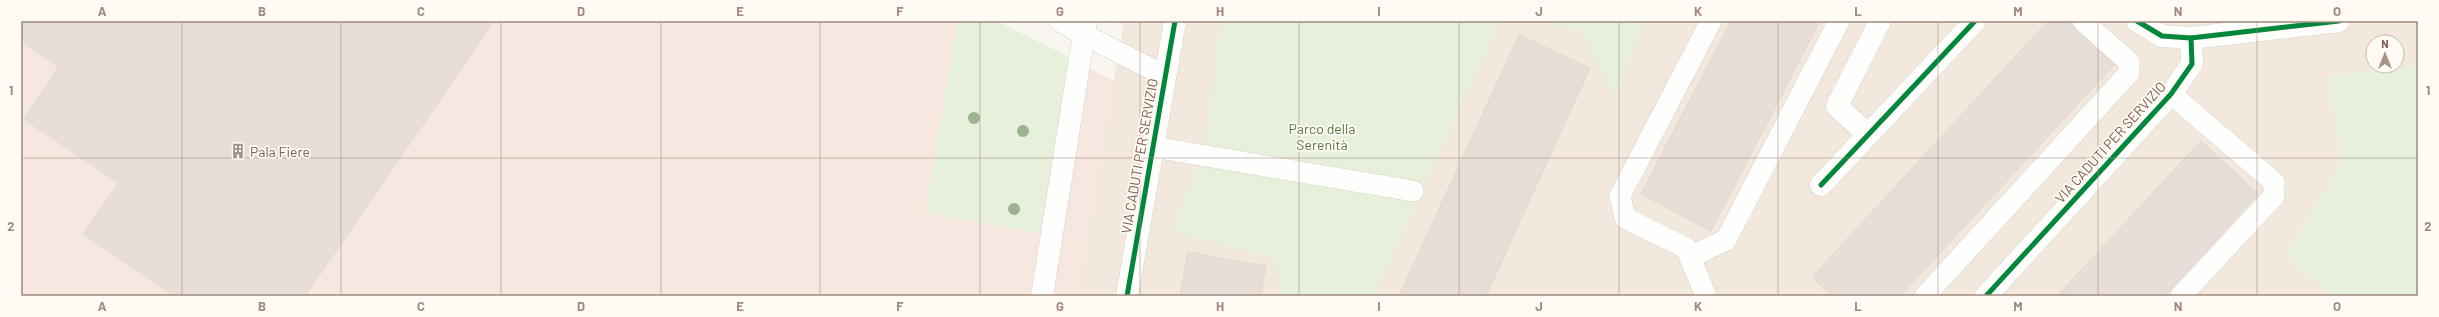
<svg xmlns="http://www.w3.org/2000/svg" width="2439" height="317" font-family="Barlow,sans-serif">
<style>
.residential{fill:#f2e8de;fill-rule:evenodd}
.commercial{fill:#f6e8e1}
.green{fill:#e7f0db}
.building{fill:#e6ded7;stroke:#e2d8d2}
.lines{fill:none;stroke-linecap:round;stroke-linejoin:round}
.lane-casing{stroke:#d7d1cb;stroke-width:22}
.street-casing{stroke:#d7d1cb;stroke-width:23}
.lane{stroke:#fefefd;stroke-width:21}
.street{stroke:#fefefd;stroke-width:22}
.cycleway-casing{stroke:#fffaf3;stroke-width:8}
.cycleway{stroke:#00873e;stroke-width:5}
.tree{fill:#9eb190}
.grid{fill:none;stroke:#9f8a7d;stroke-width:1;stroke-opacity:0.55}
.labels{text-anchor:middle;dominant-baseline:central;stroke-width:3.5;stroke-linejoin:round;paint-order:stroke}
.park-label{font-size:14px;fill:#537a41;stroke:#fffaf3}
.street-label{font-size:14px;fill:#7a5c4d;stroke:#fffaf3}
.poi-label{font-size:14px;fill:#7a5c4d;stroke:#fffaf3;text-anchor:start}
.neatline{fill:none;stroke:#9f8a7d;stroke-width:1.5}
.grid-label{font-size:13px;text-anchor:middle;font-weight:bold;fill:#9f8a7d}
</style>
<rect width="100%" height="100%" fill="#f9f5f0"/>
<path class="residential" d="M1124 21H2418V64L2328 77 2343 162 2285 255 2333 296H1076ZM2373 42H2397V66H2373Z"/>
<path class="commercial" d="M21 21H996L1114 81 1076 296H21Z"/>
<g class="green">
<path d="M958 21H996L1069 57 1039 233 925 213Z"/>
<path d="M1221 21H1500L1374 296H1284L1273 258 1171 231 1205 147Z"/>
<path d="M1542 21H1645L1616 99 1581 32Z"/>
<path d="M2418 64V296H2333L2285 255 2343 162 2328 77Z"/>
</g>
<g class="building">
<path d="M21 21H494L305 296H175L83 234 119 183 24 119 59 67 21 41Z"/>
<path d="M1731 21H1820L1711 231 1641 194Z"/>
<path d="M2048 21H2068L2115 64 1900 296H1832L1812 277Z"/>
<path d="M1519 35 1590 68 1486 296H1399Z"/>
<path d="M2201 141 2258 194 2165 296H2057Z"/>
<path d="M1188 252 1266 266 1260 296H1180Z"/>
</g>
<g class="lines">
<g class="lane-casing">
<g id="lane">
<path d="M1083 34 1165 76"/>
<path d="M2171 94 2274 182V196L2181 296"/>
<path d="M1153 147 1413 191"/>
<path d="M1690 257 1726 240 1839 21"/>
<path d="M1706 296 1686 248 1625 218 1620 196 1711 21"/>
<path d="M1925 296 2129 73V62L2083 21"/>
</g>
</g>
<g class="street-casing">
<g id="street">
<path d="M1061 21 1083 34"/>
<path d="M2137 21 2162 36 2191 38 2339 21"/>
<path d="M1868 135 1837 106 1880 21"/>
<path d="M1821 185 1975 21"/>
<path d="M1042 296 1086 21"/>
<path d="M1127 296 1175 21"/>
<path d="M1986 296 2171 94 2192 64 2191 38"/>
</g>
</g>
<use href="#lane" class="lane"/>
<use href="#street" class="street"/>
<g class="cycleway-casing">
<g id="cycleway">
<path d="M2137 21 2162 36 2191 38 2339 21"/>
<path d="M1821 185 1975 21"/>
<path d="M1127 296 1175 21"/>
<path d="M1986 296 2171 94 2192 64 2191 38"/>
</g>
</g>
<use href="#cycleway" class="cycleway"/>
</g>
<g class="tree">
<circle cx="974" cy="118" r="6"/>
<circle cx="1023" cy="131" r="6"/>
<circle cx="1014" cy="209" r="6"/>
</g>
<path class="grid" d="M182 21V296M341 21V296M501 21V296M661 21V296M820 21V296M980 21V296M1140 21V296M1299 21V296M1459 21V296M1619 21V296M1778 21V296M1938 21V296M2098 21V296M2257 21V296M21 158H2418"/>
<defs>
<g id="building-bare" transform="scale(1.2)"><path d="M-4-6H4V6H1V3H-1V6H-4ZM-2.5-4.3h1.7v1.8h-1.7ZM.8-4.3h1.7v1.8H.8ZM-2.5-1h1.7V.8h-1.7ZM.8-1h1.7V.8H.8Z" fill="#a69286" stroke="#fffaf3" stroke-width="2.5" paint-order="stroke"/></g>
</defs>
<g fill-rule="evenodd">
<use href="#building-bare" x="238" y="151"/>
</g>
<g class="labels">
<g class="park-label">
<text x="1322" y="128">Parco della<tspan x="1322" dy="16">Serenità</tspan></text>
</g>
<g class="street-label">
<text transform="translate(2110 142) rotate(-48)">VIA CADUTI PER SERVIZIO</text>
<text transform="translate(1139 156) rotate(-80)">VIA CADUTI PER SERVIZIO</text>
</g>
<g class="poi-label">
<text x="250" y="151">Pala Fiere</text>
</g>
</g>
<rect width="2439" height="317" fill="none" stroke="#fffaf3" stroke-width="44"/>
<g transform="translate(2385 54)"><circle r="19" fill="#fffaf3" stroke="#cabbb1"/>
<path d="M0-3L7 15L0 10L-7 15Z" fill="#a69286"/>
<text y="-6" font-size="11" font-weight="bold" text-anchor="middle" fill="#7a5c4d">N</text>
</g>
<rect x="22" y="22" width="2395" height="273" class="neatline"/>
<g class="grid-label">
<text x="102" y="16">A</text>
<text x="262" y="16">B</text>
<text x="421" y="16">C</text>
<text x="581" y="16">D</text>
<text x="740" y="16">E</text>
<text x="900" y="16">F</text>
<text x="1060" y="16">G</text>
<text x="1220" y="16">H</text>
<text x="1379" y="16">I</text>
<text x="1539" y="16">J</text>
<text x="1698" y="16">K</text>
<text x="1858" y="16">L</text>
<text x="2018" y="16">M</text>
<text x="2178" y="16">N</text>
<text x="2337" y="16">O</text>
<text x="11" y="95">1</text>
<text x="2428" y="95">1</text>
<text x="11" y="231">2</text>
<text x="2428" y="231">2</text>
<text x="102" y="311">A</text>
<text x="262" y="311">B</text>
<text x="421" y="311">C</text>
<text x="581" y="311">D</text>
<text x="740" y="311">E</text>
<text x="900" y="311">F</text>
<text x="1060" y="311">G</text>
<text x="1220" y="311">H</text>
<text x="1379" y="311">I</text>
<text x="1539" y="311">J</text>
<text x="1698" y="311">K</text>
<text x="1858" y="311">L</text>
<text x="2018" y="311">M</text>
<text x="2178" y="311">N</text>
<text x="2337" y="311">O</text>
</g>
</svg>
